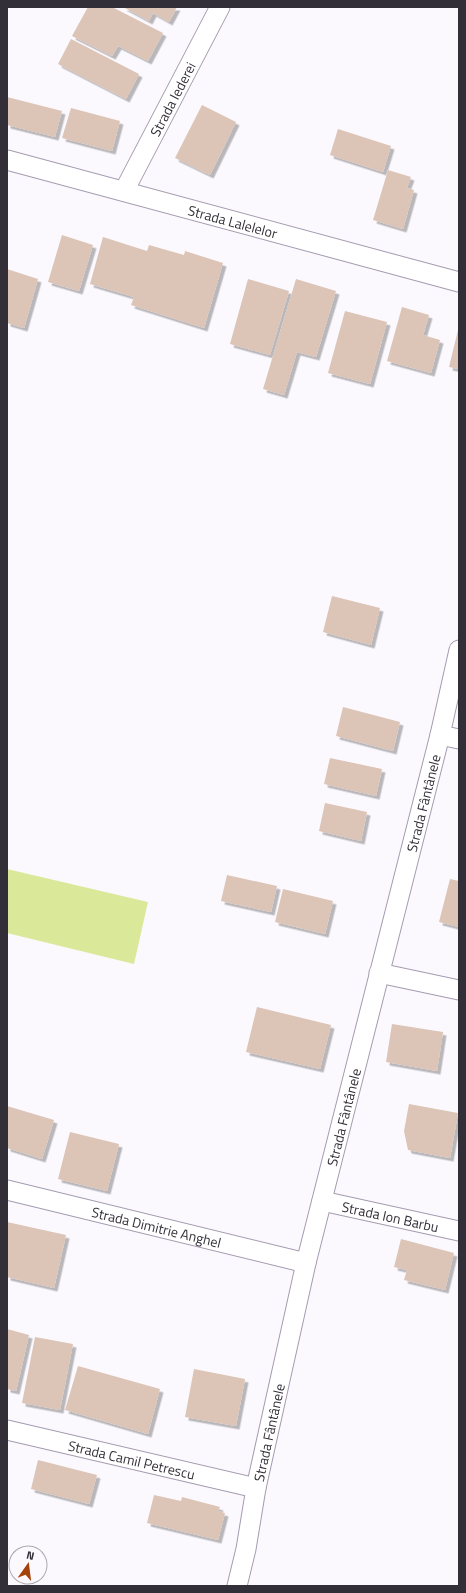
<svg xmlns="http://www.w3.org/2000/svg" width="466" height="1593" font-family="'Titillium Web',sans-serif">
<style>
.green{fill:#d9e999}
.building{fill:#dcc4b6;filter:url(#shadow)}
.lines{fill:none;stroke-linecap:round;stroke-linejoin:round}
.minor-casing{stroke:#a69bb0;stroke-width:21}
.minor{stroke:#fff;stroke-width:19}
.labels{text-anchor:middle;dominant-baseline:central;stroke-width:4;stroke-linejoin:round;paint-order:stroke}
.street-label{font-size:14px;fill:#332f38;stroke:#fcf9fe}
</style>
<defs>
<filter id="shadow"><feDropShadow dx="3.5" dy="3.5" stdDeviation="0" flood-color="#0004"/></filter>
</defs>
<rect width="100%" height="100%" fill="#fcf9fe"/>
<path class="green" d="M7 869 148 902 134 964 7 933Z"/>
<g class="building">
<path d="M88 7H112L163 33 148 61 118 46 112 56 72 36Z"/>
<path d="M123 7H177L169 22 153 13 149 21Z"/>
<path d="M71 39 139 74 126 99 58 64Z"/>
<path d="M7 97 62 111 55 137 7 125Z"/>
<path d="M202 105 236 122 210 175 175 158Z"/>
<path d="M71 108 120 121 112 151 62 138Z"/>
<path d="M338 129 391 146 383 172 330 155Z"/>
<path d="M388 170 411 177 407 188 414 190 403 229 373 220Z"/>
<path d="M62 235 93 245 79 291 48 282Z"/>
<path d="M103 237 147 251 149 245 184 255 185 251 223 263 204 328 131 305 134 297 90 284Z"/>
<path d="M7 269 38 279 24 328 7 323Z"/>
<path d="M248 279 289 291 270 355 230 344Z"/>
<path d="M296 279 336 291 316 357 297 352 284 395 263 389Z"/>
<path d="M402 307 429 315 423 335 440 340 431 373 387 361Z"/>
<path d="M345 311 387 322 370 384 328 373Z"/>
<path d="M458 330H459V369L449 367Z"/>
<path d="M332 596 380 608 371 645 323 632Z"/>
<path d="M343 707 400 722 393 751 336 736Z"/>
<path d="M330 758 382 769 376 796 324 784Z"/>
<path d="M325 803 367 812 361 841 319 831Z"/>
<path d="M227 875 277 886 271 912 221 901Z"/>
<path d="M450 879 459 881V927L439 922Z"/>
<path d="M283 889 333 901 325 934 275 922Z"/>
<path d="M257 1007 331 1025 320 1069 246 1052Z"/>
<path d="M392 1024 443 1032 437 1071 386 1062Z"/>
<path d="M409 1104 458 1113 450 1158 408 1150 404 1131Z"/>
<path d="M7 1106 54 1120 42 1159 7 1148Z"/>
<path d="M70 1132 119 1144 107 1191 58 1179Z"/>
<path d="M7 1222 66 1235 54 1288 7 1277Z"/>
<path d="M401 1239 454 1253 445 1290 404 1280 407 1270 394 1267Z"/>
<path d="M7 1329 29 1335 16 1391 7 1389Z"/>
<path d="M35 1337 73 1344 60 1410 22 1403Z"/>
<path d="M78 1366 160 1389 148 1434 65 1410Z"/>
<path d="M194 1369 245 1379 236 1426 185 1417Z"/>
<path d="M38 1460 97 1475 89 1504 31 1489Z"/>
<path d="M154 1495 181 1501 182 1497 220 1507 218 1511 225 1513 218 1540 147 1523Z"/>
</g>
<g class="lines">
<g class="minor-casing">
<g id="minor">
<path id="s1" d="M7 160 459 282"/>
<path id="s2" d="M124 191 220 7"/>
<path d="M440 735 459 739"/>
<path d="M379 973 459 990"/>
<path id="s3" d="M7 1190 306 1263"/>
<path id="s4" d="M322 1201 459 1231"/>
<path id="s5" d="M7 1430 256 1488"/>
<path id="s6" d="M237 1586 246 1549 256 1488 306 1263 440 735 459 650"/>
</g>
</g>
<use href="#minor" class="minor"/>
</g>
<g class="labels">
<g class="street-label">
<text stroke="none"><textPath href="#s2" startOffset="104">Strada Iederei</textPath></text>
<text stroke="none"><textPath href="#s1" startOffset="234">Strada Lalelelor</textPath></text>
<text stroke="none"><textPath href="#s6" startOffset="805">Strada Fântânele</textPath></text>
<text stroke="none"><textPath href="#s6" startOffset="481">Strada Fântânele</textPath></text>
<text stroke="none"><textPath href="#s4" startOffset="70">Strada Ion Barbu</textPath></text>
<text stroke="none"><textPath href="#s3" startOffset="154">Strada Dimitrie Anghel</textPath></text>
<text stroke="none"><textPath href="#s6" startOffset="157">Strada Fântânele</textPath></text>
<text stroke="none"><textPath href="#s5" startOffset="128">Strada Camil Petrescu</textPath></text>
</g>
</g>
<rect width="466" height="1593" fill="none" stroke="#332f38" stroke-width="16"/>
<g transform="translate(28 1565) rotate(14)"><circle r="19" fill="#fcf9fe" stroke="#aca8af"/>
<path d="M0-3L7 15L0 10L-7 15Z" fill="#a54209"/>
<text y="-6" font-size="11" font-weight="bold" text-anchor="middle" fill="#332f38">N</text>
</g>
</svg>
